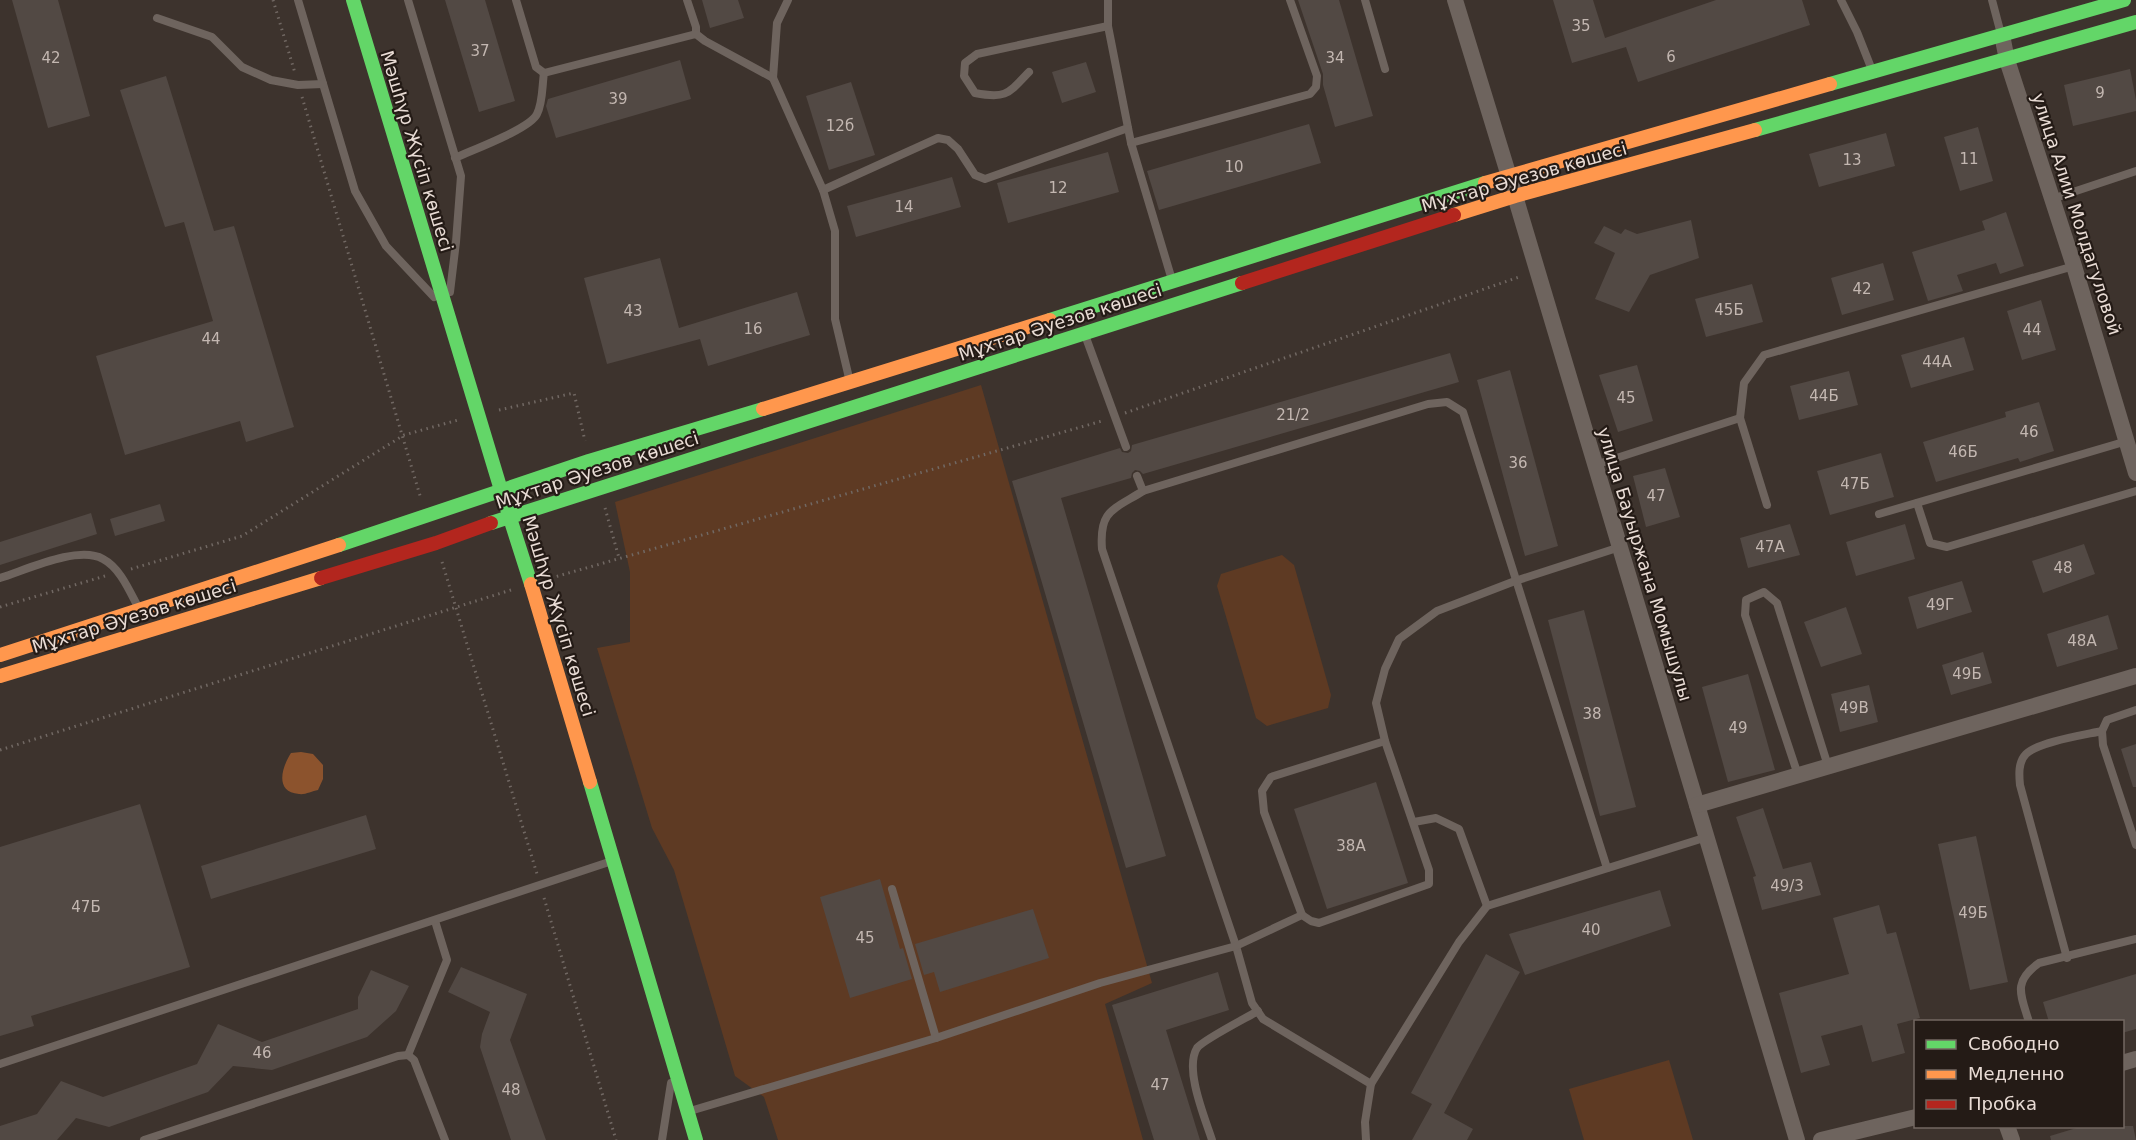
<svg xmlns="http://www.w3.org/2000/svg" width="2136" height="1140" font-family="'DejaVu Sans',sans-serif">
<style>
.green{fill:#5e3a23}
.water{fill:#8c532d}
.building{fill:#524944}
.lines{fill:none;stroke-linecap:round;stroke-linejoin:round}
.path{stroke:#716863;stroke-width:3;stroke-dasharray:1.5 4.5;stroke-linecap:butt}
.lane{stroke:#6e645e;stroke-width:8}
.street{stroke:#6e645e;stroke-width:16}
.fast{stroke:#63d668;stroke-width:14}
.slow{stroke:#ff974d;stroke-width:14}
.jam{stroke:#b3261e;stroke-width:14}
.labels{text-anchor:middle;dominant-baseline:central;stroke-width:4.5;stroke-linejoin:round;paint-order:stroke}
.number-label{font-size:15px;fill:#c3b7b1}
.street-label{font-size:18px;fill:#e9dcd5;stroke:#241b16}
</style>
<rect width="100%" height="100%" fill="#3d332d"/>
<g class="green">
<path d="M981 385 1152 983 1105 1004 1143 1140H778L764 1097 735 1076 674 870 652 828 597 648 630 642V572L615 502Z"/>
<path d="M1282 555 1294 565 1331 695 1328 708 1267 726 1256 718 1217 586 1221 574Z"/>
<path d="M1669 1060 1693 1140H1584L1569 1089Z"/>
</g>
<path class="water" d="M301 752 313 754 323 765V779L318 790C312 791 305 795 299 794 274 792 282 767 291 753Z"/>
<g class="building">
<path d="M12 0H58L90 116 48 128Z"/>
<path d="M445 0H485L515 101 479 112Z"/>
<path d="M702 0H738L744 18 710 28Z"/>
<path d="M1298 0H1339L1373 116 1335 127 1323 85V74Z"/>
<path d="M1553 0H1593L1605 38 1716 0H1802L1810 25 1638 82 1626 47 1572 63Z"/>
<path d="M680 60 691 99 556 138 546 106 548 99Z"/>
<path d="M1086 62 1096 92 1062 103 1052 72Z"/>
<path d="M2130 69 2136 100V111L2073 126 2064 85Z"/>
<path d="M166 76 214 231 234 226 294 427 246 442 240 421 125 455 96 356 213 321 184 222 165 227 120 90Z"/>
<path d="M851 82 875 155 829 170 806 96Z"/>
<path d="M1309 124 1321 163 1159 210 1147 171Z"/>
<path d="M1978 127 1993 181 1960 191 1944 137Z"/>
<path d="M1886 133 1895 166 1819 187 1809 154Z"/>
<path d="M1108 152 1119 192 1008 223 997 183Z"/>
<path d="M952 177 961 207 856 237 847 206Z"/>
<path d="M2006 212 2024 266 2000 274 1996 263 1957 275 1963 291 1928 301 1912 252 1985 230 1982 221Z"/>
<path d="M1691 220 1699 258 1650 275 1629 312 1595 299 1615 253 1594 243 1604 226 1621 234 1625 229 1637 234Z"/>
<path d="M660 258 679 328 797 292 810 335 708 366 700 339 607 364 584 278Z"/>
<path d="M1883 263 1894 300 1842 315 1831 278Z"/>
<path d="M1752 284 1763 322 1706 337 1695 299Z"/>
<path d="M2041 300 2056 350 2022 360 2007 311Z"/>
<path d="M1964 337 1974 370 1911 388 1901 355Z"/>
<path d="M1450 353 1459 382 1143 474 1140 471 1135 470 1132 473 1131 478 1061 498 1166 856 1126 868 1012 481 1120 448 1122 452 1128 453 1131 451 1132 445Z"/>
<path d="M1637 365 1653 421 1618 432 1599 375Z"/>
<path d="M1510 370 1558 546 1525 556 1477 380Z"/>
<path d="M1849 371 1858 405 1799 420 1790 386Z"/>
<path d="M2039 402 2054 451 2020 462 2018 458 1936 482 1923 442 2006 417 2005 412Z"/>
<path d="M1881 453 1894 497 1830 515 1817 471Z"/>
<path d="M1665 468 1680 517 1646 527 1633 476Z"/>
<path d="M160 504 165 521 115 536 110 519Z"/>
<path d="M91 513 97 534 0 565V542Z"/>
<path d="M1790 524 1800 555 1748 568 1740 538Z"/>
<path d="M1905 524 1915 559 1856 576 1846 542Z"/>
<path d="M2084 544 2095 574 2043 593 2032 561Z"/>
<path d="M1962 581 1972 612 1917 629 1908 597Z"/>
<path d="M1846 607 1862 654 1821 667 1804 622Z"/>
<path d="M1584 610 1636 807 1600 816 1548 620Z"/>
<path d="M2108 615 2118 649 2057 667 2047 634Z"/>
<path d="M1983 652 1992 683 1951 695 1942 665Z"/>
<path d="M1748 674 1775 770 1728 782 1702 687Z"/>
<path d="M1869 685 1878 722 1840 732 1831 694Z"/>
<path d="M2136 744V787H2133L2121 749Z"/>
<path d="M1376 782 1408 883 1327 909 1294 809Z"/>
<path d="M140 804 190 967 31 1016 34 1026 0 1036V847Z"/>
<path d="M1763 808 1783 869 1811 862 1821 895 1762 910 1753 877 1756 876 1736 817Z"/>
<path d="M366 815 376 849 211 899 201 866Z"/>
<path d="M1976 836 2008 982 1970 990 1938 844Z"/>
<path d="M880 879 900 949 903 948 912 979 850 998 820 897Z"/>
<path d="M1660 890 1671 926 1525 975 1509 934Z"/>
<path d="M1879 905 1887 934 1896 932 1920 1018 1897 1024 1905 1053 1872 1062 1862 1025 1821 1036 1830 1065 1801 1073 1779 993 1849 974 1833 918Z"/>
<path d="M1033 909 1049 958 940 992 934 972 924 975 915 944Z"/>
<path d="M1486 954 1520 972 1444 1113 1473 1129 1467 1140H1412L1432 1104 1411 1093Z"/>
<path d="M461 967 527 994 510 1040 546 1140H511L480 1047 482 1034 490 1012 448 992Z"/>
<path d="M371 970 409 986 396 1011 367 1037 272 1070 233 1066 208 1092 109 1127 76 1118 57 1140H0V1126L37 1114 61 1081 103 1097 197 1064 218 1024 262 1042 358 1009V997Z"/>
<path d="M1218 972 1229 1010 1166 1030 1200 1140H1154L1112 1005Z"/>
<path d="M2136 974V1029L2122 1033V1022H2049L2043 1002Z"/>
<path d="M2083 1126H2133L2136 1140H2051L2050 1136Z"/>
</g>
<g class="lines">
<g class="path">
<path d="M273 0 295 73"/>
<path d="M302 97 421 499"/>
<path d="M499 410 574 393 585 441"/>
<path d="M1125 413 1522 276"/>
<path d="M605 508 619 558"/>
<path d="M442 562 537 874"/>
<path d="M131 569 242 536 404 435 458 420"/>
<path d="M551 578 1102 421"/>
<path d="M0 607 105 576"/>
<path d="M0 750 511 590"/>
<path d="M544 898 616 1140"/>
</g>
<g class="lane">
<path d="M298 0 355 191 386 246 434 297"/>
<path d="M408 0 461 176 456 242 450 292"/>
<path d="M516 0 536 67 544 73"/>
<path d="M687 0 696 27V34"/>
<path d="M788 0 777 23 773 78 823 190 835 231V319L850 382"/>
<path d="M1108 0V26L1131 143 1172 280"/>
<path d="M1365 0 1385 69"/>
<path d="M1841 0 1857 32 1872 70"/>
<path d="M1992 0 2001 34"/>
<path d="M157 18 212 37 242 67 271 80 298 85 323 84"/>
<path d="M1029 72C1008 94 1006 99 975 93L964 76 965 63 977 54 1108 26"/>
<path d="M1131 143 1310 94 1316 87 1317 76 1290 0"/>
<path d="M455 158C472 150 530 129 537 114 543 102 542 86 544 73L696 34 705 41 773 78"/>
<path d="M823 190 938 138 948 140 958 149 975 175 985 179 1128 128"/>
<path d="M2052 199 2136 171"/>
<path d="M1085 335 1126 447"/>
<path d="M1595 465 1740 418"/>
<path d="M1137 476 1143 491 1428 404 1447 402 1463 412 1607 868"/>
<path d="M1143 491C1113 510 1099 510 1102 549L1236 946 1252 1003 1263 1019 1371 1084"/>
<path d="M1917 503 1930 543 1947 547 2136 491"/>
<path d="M1767 505 1740 418 1744 383 1764 355 2074 266"/>
<path d="M1879 514 2127 441"/>
<path d="M0 578C26 570 78 545 103 559 120 568 129 590 138 607"/>
<path d="M2136 710 2107 720 2102 731 2103 745 2136 845"/>
<path d="M1798 775 1745 615 1746 600 1764 592 1777 603 1828 766"/>
<path d="M1414 822 1436 818 1459 829 1487 906"/>
<path d="M892 889 936 1038"/>
<path d="M1302 915 1264 812 1262 791 1271 777 1385 741"/>
<path d="M2067 958 2020 785C2019 775 2018 762 2026 754 2038 742 2084 735 2102 731"/>
<path d="M2029 1022C2021 995 2012 982 2039 963L2136 939"/>
<path d="M408 1055 447 960 435 921"/>
<path d="M0 1064 612 861"/>
<path d="M690 1111 936 1038 1100 983 1236 946 1302 915 1311 921 1319 923 1429 884V870L1385 741 1376 703 1385 669 1399 639 1437 611 1515 581 1620 547"/>
<path d="M144 1140 398 1056 408 1055 414 1060 445 1140"/>
<path d="M662 1140 671 1083"/>
<path d="M1212 1140C1205 1118 1184 1069 1197 1048 1203 1040 1246 1018 1258 1011"/>
<path d="M1366 1140 1365 1122 1371 1084 1459 942 1487 906 1707 837"/>
</g>
<g class="street">
<path d="M1455 0 1515 196 1797 1140"/>
<path d="M2002 35 2007 60 2074 266 2136 473"/>
<path d="M1697 805 2136 676"/>
<path d="M2122 1063 2136 1059"/>
<path d="M2007 1126 2012 1140"/>
<path d="M1821 1140 1916 1117"/>
</g>
<g class="fast">
<path d="M353 0 501 490 531 584"/>
<path d="M1830 84 2124 0"/>
<path d="M1755 130 2136 22"/>
<path d="M1050 320 1485 183"/>
<path d="M491 523 1242 283"/>
<path d="M339 545 589 461 763 409"/>
<path d="M590 782 696 1140"/>
</g>
<g class="slow">
<path d="M1485 183 1830 84"/>
<path d="M1454 215 1515 196 1755 130"/>
<path d="M763 409 1050 320"/>
<path d="M531 584 590 782"/>
<path d="M0 655 339 545"/>
<path d="M0 676 321 578"/>
</g>
<g class="jam">
<path d="M1242 283 1454 215"/>
<path d="M321 578 436 543 491 523"/>
</g>
</g>
<g class="labels">
<g class="number-label">
<text x="1581" y="26">35</text>
<text x="480" y="51">37</text>
<text x="1671" y="57">6</text>
<text x="51" y="58">42</text>
<text x="1335" y="58">34</text>
<text x="2100" y="93">9</text>
<text x="618" y="99">39</text>
<text x="840" y="126">12б</text>
<text x="1969" y="159">11</text>
<text x="1852" y="160">13</text>
<text x="1234" y="167">10</text>
<text x="1058" y="188">12</text>
<text x="904" y="207">14</text>
<text x="1862" y="289">42</text>
<text x="1729" y="310">45Б</text>
<text x="633" y="311">43</text>
<text x="753" y="329">16</text>
<text x="2032" y="330">44</text>
<text x="211" y="339">44</text>
<text x="1937" y="362">44А</text>
<text x="1824" y="396">44Б</text>
<text x="1626" y="398">45</text>
<text x="1293" y="415">21/2</text>
<text x="2029" y="432">46</text>
<text x="1963" y="452">46Б</text>
<text x="1518" y="463">36</text>
<text x="1855" y="484">47Б</text>
<text x="1656" y="496">47</text>
<text x="1770" y="547">47А</text>
<text x="2063" y="568">48</text>
<text x="1940" y="605">49Г</text>
<text x="2082" y="641">48А</text>
<text x="1967" y="674">49Б</text>
<text x="1854" y="708">49В</text>
<text x="1592" y="714">38</text>
<text x="1738" y="728">49</text>
<text x="1351" y="846">38А</text>
<text x="1787" y="886">49/3</text>
<text x="86" y="907">47Б</text>
<text x="1973" y="913">49Б</text>
<text x="1591" y="930">40</text>
<text x="865" y="938">45</text>
<text x="262" y="1053">46</text>
<text x="1160" y="1085">47</text>
<text x="511" y="1090">48</text>
</g>
<g class="street-label">
<text transform="translate(417 151) rotate(73)">Мәшһүр Жүсіп көшесі</text>
<text transform="translate(1524 177) rotate(-16)">Мұхтар Әуезов көшесі</text>
<text transform="translate(2077 214) rotate(72)">улица Алии Молдагуловой</text>
<text transform="translate(1060 322) rotate(-18)">Мұхтар Әуезов көшесі</text>
<text transform="translate(597 470) rotate(-18)">Мұхтар Әуезов көшесі</text>
<text transform="translate(1645 564) rotate(73)">улица Бауыржана Момышулы</text>
<text transform="translate(134 616) rotate(-17)">Мұхтар Әуезов көшесі</text>
<text transform="translate(559 616) rotate(73)">Мәшһүр Жүсіп көшесі</text>
</g>
</g>
<rect x="1914" y="1020" width="210" height="108" fill="#241b16" stroke="#736862" stroke-width="1.5"/>
<rect x="1926" y="1040" width="30" height="9" fill="#63d668" stroke="#736862" stroke-width="1.5"/>
<text x="1968" y="1050" font-size="18" fill="#e9dcd5">Свободно</text>
<rect x="1926" y="1070" width="30" height="9" fill="#ff974d" stroke="#736862" stroke-width="1.5"/>
<text x="1968" y="1080" font-size="18" fill="#e9dcd5">Медленно</text>
<rect x="1926" y="1100" width="30" height="9" fill="#b3261e" stroke="#736862" stroke-width="1.5"/>
<text x="1968" y="1110" font-size="18" fill="#e9dcd5">Пробка</text>
</svg>
